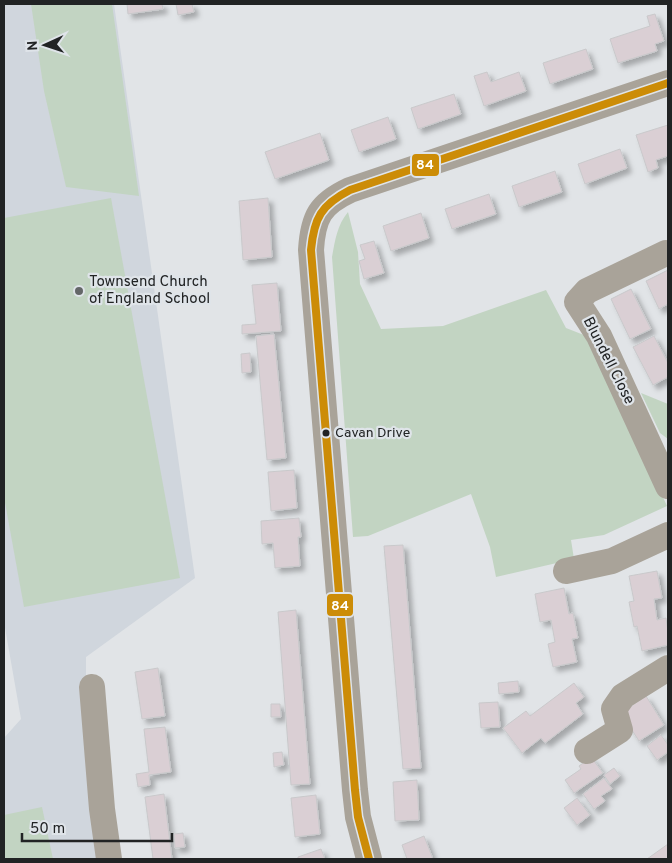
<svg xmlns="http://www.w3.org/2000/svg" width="672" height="863" font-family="Overpass,sans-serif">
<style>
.built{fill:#d0d6dd}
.green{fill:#c2d4c2}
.building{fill:#dacfd4;stroke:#c9c9cb;filter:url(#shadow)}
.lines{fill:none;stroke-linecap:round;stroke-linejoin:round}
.minor{stroke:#a9a399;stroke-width:26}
.bus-1-casing{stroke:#dfe4e9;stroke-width:11}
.bus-1{stroke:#cc8c07;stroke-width:8}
.poi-dot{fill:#646768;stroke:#dfe4e9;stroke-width:2}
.bus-dot{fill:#212324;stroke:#dfe4e9;stroke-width:2}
.labels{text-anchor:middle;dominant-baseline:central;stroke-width:4.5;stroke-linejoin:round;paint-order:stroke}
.bus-label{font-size:14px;fill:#212324;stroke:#dfe4e9;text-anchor:start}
.poi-label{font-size:15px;fill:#212324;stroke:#dfe4e9;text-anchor:start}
.street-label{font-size:15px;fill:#212324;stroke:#dfe4e9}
.line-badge{stroke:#dfe4e9;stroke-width:2}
.badge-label{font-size:14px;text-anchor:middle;font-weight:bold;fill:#fff}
</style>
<defs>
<filter id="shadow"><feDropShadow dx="4.5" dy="4.5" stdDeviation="2.5" flood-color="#0004"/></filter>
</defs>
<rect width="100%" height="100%" fill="#e1e4e7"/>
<path class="built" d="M4 4H114L195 578 86 657V703L105 859H4V738L21 719 4 622Z"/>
<g class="green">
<path d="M31 4H112L139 196 66 187 44 91Z"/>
<path d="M111 198 180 578 24 607 4 497V218Z"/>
<path d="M348 212 358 252 360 284 381 329 443 326 546 290 566 328 589 337 667 506 604 535 571 540 574 559 496 577 490 547 471 494 368 536 353 537 332 257C335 241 337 225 348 212Z"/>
<path d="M641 393 668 404V439L660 433Z"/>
<path d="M42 807 53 859H4V815Z"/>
</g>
<g class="building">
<path d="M127 4H162L163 9 128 14Z"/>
<path d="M176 4H192L194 12 178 15Z"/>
<path d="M655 14 664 41 655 44 657 51 618 63 610 39 650 26 647 16Z"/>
<path d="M586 49 593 69 550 84 543 63Z"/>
<path d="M487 72 491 82 519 72 526 91 484 106 474 76Z"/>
<path d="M454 94 461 114 418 129 411 108Z"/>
<path d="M388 117 396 139 359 152 351 130Z"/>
<path d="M668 125V156L656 160 658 168 648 172 636 135Z"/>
<path d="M320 133 329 160 275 179 265 152Z"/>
<path d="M620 149 627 168 585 184 578 164Z"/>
<path d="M555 171 562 192 519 207 512 186Z"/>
<path d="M489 194 496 214 452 229 445 209Z"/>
<path d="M268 198 272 257 243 260 239 201Z"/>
<path d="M421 213 429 238 391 251 383 226Z"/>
<path d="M374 241 384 273 364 279 359 261 365 259 360 245Z"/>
<path d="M668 270V304L659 309 646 281Z"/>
<path d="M277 283 281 331 242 334V325L256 324 252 285Z"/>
<path d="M631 289 651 329 630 339 611 299Z"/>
<path d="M274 334 286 458 267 460 256 336Z"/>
<path d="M654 336 668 363V377L653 385 633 347Z"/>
<path d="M250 353 251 372 242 373 241 354Z"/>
<path d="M294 470 297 508 271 511 268 472Z"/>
<path d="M299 518 301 537H298L300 566 275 568 273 543 262 544 261 521Z"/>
<path d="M403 545 421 768 403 769 384 546Z"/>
<path d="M657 571 662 598 654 599 657 620 666 618 668 631V645L642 651 637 626 634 627 629 602 634 601 629 576Z"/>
<path d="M564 588 569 614 573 613 578 638 572 639 577 662 553 667 548 644 555 642 551 620 540 622 535 594Z"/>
<path d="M296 610 310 784 291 785 278 612Z"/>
<path d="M158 668 165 716 142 719 135 672Z"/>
<path d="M518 681 519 692 499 694 498 683Z"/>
<path d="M574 683 584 697 576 703 583 714 545 743 541 738 522 753 503 728 526 711 530 716Z"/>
<path d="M646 696 664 725 639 741 621 713Z"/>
<path d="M498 702 500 727 481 728 479 703Z"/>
<path d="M271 704H280L281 717H271Z"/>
<path d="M165 727 171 772 149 775 150 785 138 787 136 774 149 772 144 729Z"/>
<path d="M661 735 668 745V752L657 760 647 746Z"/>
<path d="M282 752 284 765 274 767 273 753Z"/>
<path d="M591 757 603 773 574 793 565 780 581 769 579 766Z"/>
<path d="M614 768 620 776 610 784 604 775Z"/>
<path d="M604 778 612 789 601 796 605 801 594 809 583 794Z"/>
<path d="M417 780 419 820 395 821 393 782Z"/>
<path d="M164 794 172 859H153L145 797Z"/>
<path d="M316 795 320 834 295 837 291 798Z"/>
<path d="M577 798 590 815 577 825 564 808Z"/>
<path d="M183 833 185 847 175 848 174 834Z"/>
<path d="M424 836 433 859H407L402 845Z"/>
<path d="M668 844V859H647Z"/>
<path d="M321 849 325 859H298V857Z"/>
</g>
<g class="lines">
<g class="minor">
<path d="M666 253 587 291 577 302 599 336 668 486"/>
<path d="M566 571 612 561 668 535"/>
<path d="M92 687 102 809 109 859"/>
<path d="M587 751 620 730 614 709 623 696 668 668"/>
<path d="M369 859 358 817 355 790 311 250C313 217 320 204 350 190L668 83"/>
</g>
<g class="bus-1-casing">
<path id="bus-1" d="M369 859 358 817 355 790 311 250C314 218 321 205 350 190L668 83"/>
</g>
<use href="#bus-1" class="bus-1"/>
</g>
<circle class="poi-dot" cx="79" cy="291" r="5"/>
<circle class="bus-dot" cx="326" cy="433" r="4.5"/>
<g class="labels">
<g class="bus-label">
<text x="335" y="433">Cavan Drive</text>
</g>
<g class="poi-label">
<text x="89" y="282">Townsend Church<tspan x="89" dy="17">of England School</tspan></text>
</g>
<g class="street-label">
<text transform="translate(608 361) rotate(63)">Blundell Close</text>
</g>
</g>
<g class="line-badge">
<rect x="411" y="153" width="29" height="24" rx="5" fill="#cc8c07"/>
<rect x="326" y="593" width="28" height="24" rx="5" fill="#cc8c07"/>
</g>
<g class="badge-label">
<text x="425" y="169">84</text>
<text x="340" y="610">84</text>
</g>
<rect width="672" height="863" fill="none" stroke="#212324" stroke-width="10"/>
<g transform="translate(45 45) rotate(267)" stroke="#dfe4e9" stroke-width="4" paint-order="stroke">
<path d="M0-4L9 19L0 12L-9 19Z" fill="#212324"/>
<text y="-8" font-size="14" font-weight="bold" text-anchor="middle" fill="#212324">N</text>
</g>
<path d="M22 833v8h150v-8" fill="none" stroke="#212324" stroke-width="2.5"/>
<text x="30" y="833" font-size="15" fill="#212324" stroke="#dfe4e9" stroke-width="4" paint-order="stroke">50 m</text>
</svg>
